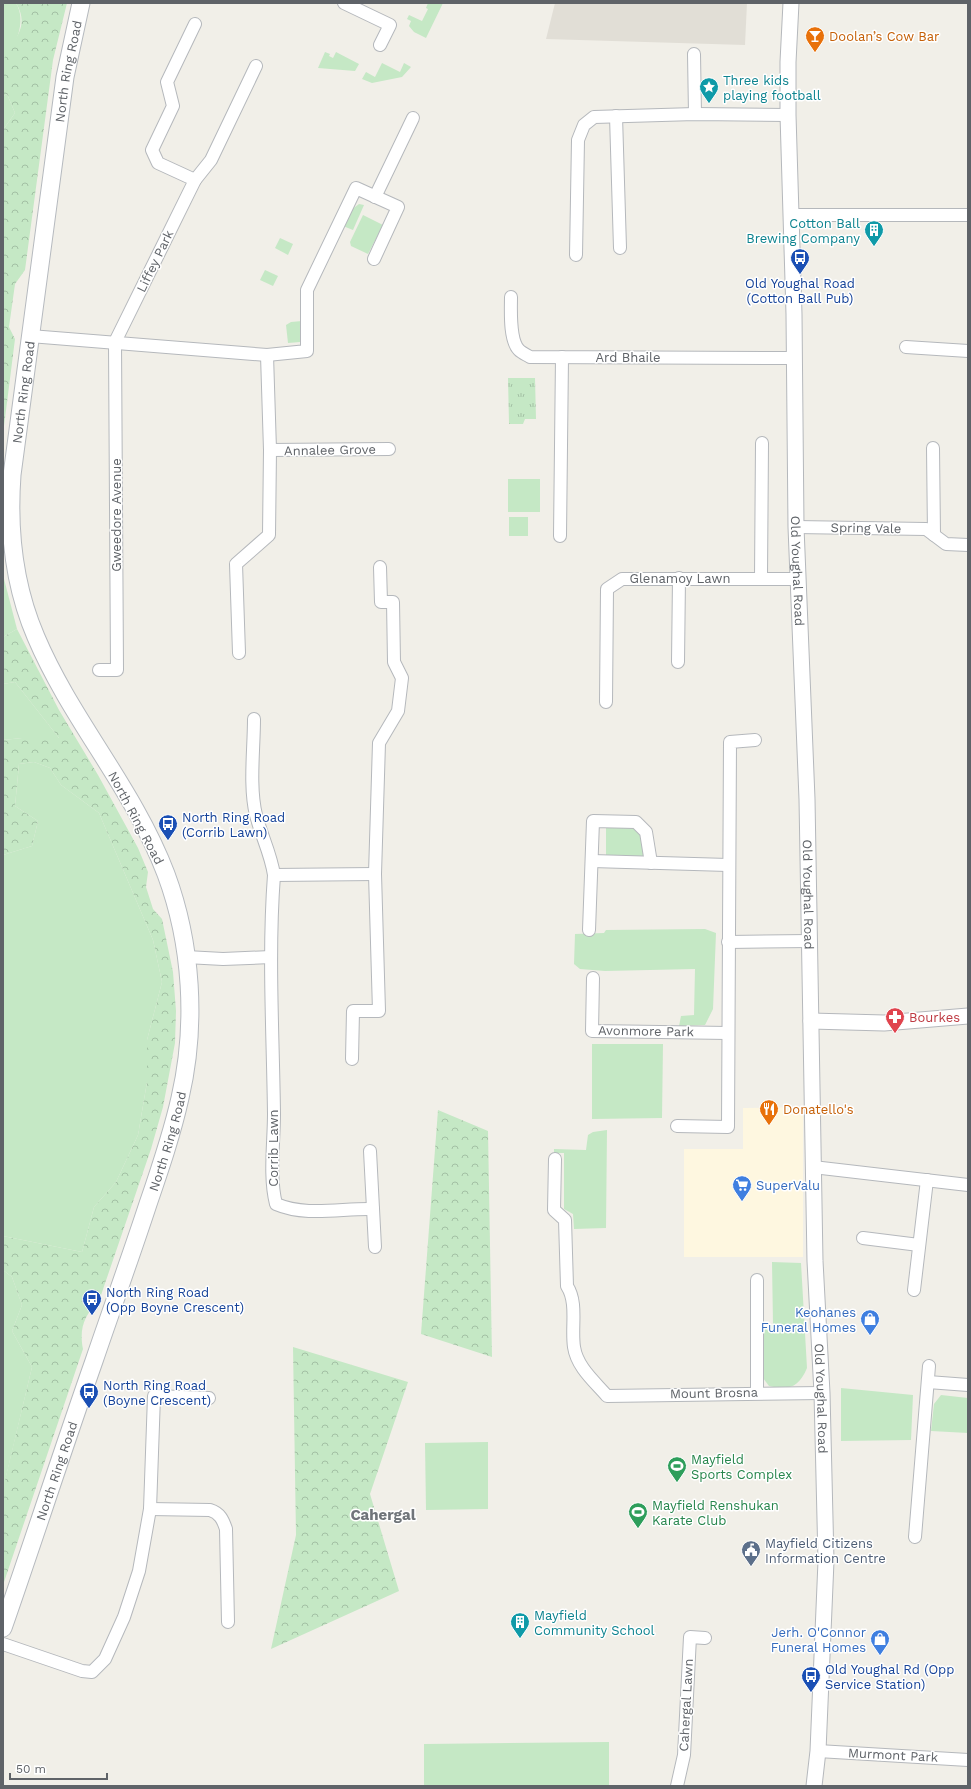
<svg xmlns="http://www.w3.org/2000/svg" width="971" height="1789" font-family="'Work Sans',sans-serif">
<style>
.commercial{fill:#fef7e0}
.education{fill:#e1ded6}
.grass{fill:#c5e8c5}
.forest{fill:url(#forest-crowns)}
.park{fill:url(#park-tufts)}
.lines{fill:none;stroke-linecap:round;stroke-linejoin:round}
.minor-casing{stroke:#b5b8bc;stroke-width:14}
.tertiary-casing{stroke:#b5b8bc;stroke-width:17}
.secondary-casing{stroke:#b6babf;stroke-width:19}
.minor{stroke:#fff;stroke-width:12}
.tertiary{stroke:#fff;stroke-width:15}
.secondary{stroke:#fff;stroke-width:17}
.labels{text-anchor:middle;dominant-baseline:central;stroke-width:3;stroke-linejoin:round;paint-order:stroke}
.food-label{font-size:13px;fill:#c56008;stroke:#fff;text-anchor:start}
.street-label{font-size:13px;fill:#5f6368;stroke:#fff}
.culture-label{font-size:13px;fill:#0d838f;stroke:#fff;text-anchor:start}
.transit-label{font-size:13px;fill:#164399;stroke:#fff;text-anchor:start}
.health-label{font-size:13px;fill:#be3a42;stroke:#fff;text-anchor:start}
.shop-label{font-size:13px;fill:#366cbe;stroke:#fff;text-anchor:end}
.leisure-label{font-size:13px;fill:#27864d;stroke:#fff;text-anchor:start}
.service-label{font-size:13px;fill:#4e5e75;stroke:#fff;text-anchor:start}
.quarter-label{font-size:15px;font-weight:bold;fill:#70757a;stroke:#fff}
</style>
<defs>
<pattern id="forest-crowns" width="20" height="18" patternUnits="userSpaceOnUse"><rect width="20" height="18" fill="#c5e8c5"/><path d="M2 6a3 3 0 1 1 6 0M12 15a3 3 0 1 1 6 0" fill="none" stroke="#a3c0a4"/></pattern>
<pattern id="park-tufts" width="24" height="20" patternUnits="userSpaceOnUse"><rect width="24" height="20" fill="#c5e8c5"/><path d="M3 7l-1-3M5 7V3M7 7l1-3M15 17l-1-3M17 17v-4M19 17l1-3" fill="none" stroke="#a3c0a4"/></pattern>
</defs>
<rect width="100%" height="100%" fill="#f1efe8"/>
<path class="commercial" d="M803 1107V1257H684V1149H743V1108Z"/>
<path class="education" d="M555 3H747L745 45 546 39Z"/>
<g class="grass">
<path d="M3 3H16C27 22 16 45 3 61Z"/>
<path d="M428 3H443L426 38 414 32 409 26 411 21 407 19 409 15 422 21 428 9 426 8Z"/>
<path d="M325 52 330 54 329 56 333 58 336 52 359 64 355 71 318 68Z"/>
<path d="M382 63 400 72 404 63 411 67 402 77 372 83 362 79 366 72 375 77Z"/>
<path d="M7 94 15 113 3 130V96Z"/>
<path d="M359 204 364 205 353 230 343 226 351 210Z"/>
<path d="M363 215 383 225 368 254 351 246 350 242Z"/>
<path d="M280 238 293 244 288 255 275 248Z"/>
<path d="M265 270 278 276 273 286 260 280Z"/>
<path d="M302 321 300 342 288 343 286 325 291 322Z"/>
<rect x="508" y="479" width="32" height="33"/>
<rect x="509" y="517" width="19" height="19"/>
<path d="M3 575 17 629 3 637Z"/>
<path d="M15 682 59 738H22L3 740V684Z"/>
<path d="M34 762 50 768 61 785 99 813 153 940 162 982 147 1040V1082L138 1135 116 1182 94 1207 82 1252 3 1236V855L32 846 38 821 15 806 19 764Z"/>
<path d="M606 826C636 827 639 822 645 855L641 858 606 857Z"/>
<path d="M705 929 716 933 713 1009 705 1025 679 1026 681 1016 694 1015 695 969 605 971 580 969 574 964 575 934 604 933 606 930Z"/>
<path d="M592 1044H663L662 1118 592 1119Z"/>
<path d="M607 1130 606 1228 574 1229 573 1214 564 1209V1153H554V1149L586 1150 588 1135 593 1132Z"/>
<path d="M772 1262 801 1263 807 1368C799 1387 789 1391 769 1386L763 1378 762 1327 773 1325Z"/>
<path d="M3 1270 12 1277 22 1305 12 1331 32 1367 5 1481H3Z"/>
<path d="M841 1388 913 1395 911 1440 841 1441Z"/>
<path d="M941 1395 968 1398V1433L931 1431 934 1404Z"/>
<path d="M488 1442V1509L426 1510 425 1443Z"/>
<path d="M609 1742V1786H424V1744Z"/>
</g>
<g class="forest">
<path d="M16 3H67L53 60 25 270 15 284 9 327 15 339 3 434V130L15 113 7 94 3 96C3 88 1 67 3 61 12 40 31 28 16 3Z"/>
<path d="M17 629 59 710 98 775 138 848 148 872 146 887 153 909 162 919 173 972 176 1011 175 1043 163 1107 151 1149 99 1301C84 1315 79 1329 83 1349L3 1585V1481L5 1480 32 1367 12 1331 22 1305 12 1277 3 1270V1236L82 1252 94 1207 116 1182 138 1135 147 1082V1040L162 982 153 940 99 813 61 785 50 768 34 762 19 764 15 806 38 821 32 846 3 855V740L22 738H59L15 682 3 684V637Z"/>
<path d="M438 1110 488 1131 492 1357 421 1334Z"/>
<path d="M293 1347 408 1382 370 1494 399 1591 271 1649 296 1535Z"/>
</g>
<path class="park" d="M508 378H535L536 419H525L523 424H509Z"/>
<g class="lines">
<g class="minor-casing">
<g id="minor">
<path d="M344 3 390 25 380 45"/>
<path d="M694 54 695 114"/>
<path d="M616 116 620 248"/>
<path d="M195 180 211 160 256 66"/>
<path d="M375 197 413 118"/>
<path d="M790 215H968"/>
<path d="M576 255 578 140 584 125 594 117 695 114 788 115"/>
<path d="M511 297C511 310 509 340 519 350 522 353 527 355 530 357L793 358"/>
<path d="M30 336 267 355 307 351V290L356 188 398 207 374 259"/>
<path d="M906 347 968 351"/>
<path d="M267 355 270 450 389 449"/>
<path d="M933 448 934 535"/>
<path d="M796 527 926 529 946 544 968 545"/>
<path d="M560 536 562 357"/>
<path d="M761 578 762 443"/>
<path d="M239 653 236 564 269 535 270 450"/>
<path d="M678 662 679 578"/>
<path d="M99 670H117L115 342 195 180 158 163 152 150 173 106 167 82 195 24"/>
<path d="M606 702 607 589 622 579H798"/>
<path d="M254 719C254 749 249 786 256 815 261 835 271 854 274 875 268 954 273 1034 274 1114 274 1142 269 1177 276 1204 306 1217 342 1208 373 1209"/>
<path d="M592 861 728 865"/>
<path d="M274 875 375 874"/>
<path d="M589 930 593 821 636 822 646 832 651 863"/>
<path d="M728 942 810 941"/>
<path d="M186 957 223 959 271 957"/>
<path d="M593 978 592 1031 728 1033"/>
<path d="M352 1059 353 1011H379L375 874 379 743 398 711 402 678 394 662 393 602H381L380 567"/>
<path d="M677 1126 728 1127 730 742 755 740"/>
<path d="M370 1151 375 1247"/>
<path d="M555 1159 554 1210 565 1220 567 1286C578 1303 571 1327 574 1347 577 1367 594 1381 607 1396L822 1393"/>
<path d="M813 1167 968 1185"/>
<path d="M863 1238 919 1245"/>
<path d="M914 1290 927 1180"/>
<path d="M928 1382 968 1385"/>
<path d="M757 1392V1280"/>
<path d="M150 1509 210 1510C220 1513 223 1520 226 1529L228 1622"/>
<path d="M915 1537 929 1366"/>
<path d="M3 1644 82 1671 92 1672 105 1659 124 1617 139 1571 150 1509 154 1396 209 1398"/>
<path d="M818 1751 968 1760"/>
<path d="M677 1786 684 1755 690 1637 705 1638"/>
</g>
</g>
<g class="tertiary-casing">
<g id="tertiary">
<path id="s1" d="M791 3 788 62V115L794 314 796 527 807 799 815 1261 822 1393 826 1561 818 1751 814 1786"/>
<path d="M811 1021 884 1023 968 1016"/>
</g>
</g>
<g class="secondary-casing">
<g id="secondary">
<path id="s2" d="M3 1628C34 1539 63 1449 94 1361 112 1308 131 1256 148 1204 160 1169 172 1134 180 1098 197 1025 192 944 166 874 134 789 71 720 36 637 14 586 8 530 12 475L65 77 81 3"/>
</g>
</g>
<use href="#minor" class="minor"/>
<use href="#tertiary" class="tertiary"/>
<use href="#secondary" class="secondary"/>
</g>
<defs>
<g id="bar-pin" transform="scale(1)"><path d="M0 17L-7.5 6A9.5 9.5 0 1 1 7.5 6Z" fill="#e8710a" stroke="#fff"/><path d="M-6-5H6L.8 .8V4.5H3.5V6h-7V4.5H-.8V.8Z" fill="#fff"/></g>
<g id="sight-pin" transform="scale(1)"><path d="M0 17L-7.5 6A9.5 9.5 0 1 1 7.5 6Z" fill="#0f9aa8" stroke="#fff"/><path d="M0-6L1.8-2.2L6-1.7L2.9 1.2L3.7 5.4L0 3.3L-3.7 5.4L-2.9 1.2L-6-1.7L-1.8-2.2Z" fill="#fff"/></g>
<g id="building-pin" transform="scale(1)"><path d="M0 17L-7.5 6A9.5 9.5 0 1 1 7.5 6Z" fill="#0f9aa8" stroke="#fff"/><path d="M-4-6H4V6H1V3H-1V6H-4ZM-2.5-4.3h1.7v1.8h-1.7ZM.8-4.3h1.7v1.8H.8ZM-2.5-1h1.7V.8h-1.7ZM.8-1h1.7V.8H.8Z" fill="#fff"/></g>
<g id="bus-pin" transform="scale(1)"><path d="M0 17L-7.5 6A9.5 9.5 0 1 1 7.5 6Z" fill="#1a4fb4" stroke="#fff"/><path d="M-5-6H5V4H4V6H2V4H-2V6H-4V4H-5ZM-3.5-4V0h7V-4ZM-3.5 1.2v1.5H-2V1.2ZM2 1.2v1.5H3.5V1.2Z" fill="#fff"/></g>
<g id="pharmacy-pin" transform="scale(1)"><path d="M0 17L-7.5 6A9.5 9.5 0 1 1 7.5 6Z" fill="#e0444e" stroke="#fff"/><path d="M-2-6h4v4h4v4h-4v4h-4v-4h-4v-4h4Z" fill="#fff"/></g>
<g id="restaurant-pin" transform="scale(1)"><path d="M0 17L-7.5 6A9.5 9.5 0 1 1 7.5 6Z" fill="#e8710a" stroke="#fff"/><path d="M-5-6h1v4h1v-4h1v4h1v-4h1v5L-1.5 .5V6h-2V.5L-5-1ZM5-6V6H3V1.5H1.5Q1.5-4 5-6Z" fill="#fff"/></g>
<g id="supermarket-pin" transform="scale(1)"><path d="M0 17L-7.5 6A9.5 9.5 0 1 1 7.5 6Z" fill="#3f7fe0" stroke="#fff"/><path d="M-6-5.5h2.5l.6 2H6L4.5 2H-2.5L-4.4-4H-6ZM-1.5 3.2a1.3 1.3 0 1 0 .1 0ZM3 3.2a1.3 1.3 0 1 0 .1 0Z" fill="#fff"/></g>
<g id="shop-pin" transform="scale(1)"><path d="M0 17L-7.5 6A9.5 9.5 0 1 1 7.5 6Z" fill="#3f7fe0" stroke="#fff"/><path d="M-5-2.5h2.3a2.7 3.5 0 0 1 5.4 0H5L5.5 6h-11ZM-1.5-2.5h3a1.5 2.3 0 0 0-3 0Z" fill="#fff"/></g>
<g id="stadium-pin" transform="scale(1)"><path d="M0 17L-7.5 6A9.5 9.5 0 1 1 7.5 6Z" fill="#2e9e5b" stroke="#fff"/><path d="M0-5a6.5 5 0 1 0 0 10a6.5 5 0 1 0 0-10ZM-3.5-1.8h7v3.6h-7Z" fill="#fff"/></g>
<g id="civic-pin" transform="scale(1)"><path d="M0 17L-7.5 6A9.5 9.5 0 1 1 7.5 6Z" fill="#5c6f8a" stroke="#fff"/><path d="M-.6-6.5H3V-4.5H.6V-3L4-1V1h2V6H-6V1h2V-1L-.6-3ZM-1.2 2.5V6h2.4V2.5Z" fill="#fff"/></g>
</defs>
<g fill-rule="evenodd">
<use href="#bar-pin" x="815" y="36"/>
<use href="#sight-pin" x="709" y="87"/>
<use href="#building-pin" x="874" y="230"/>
<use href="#bus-pin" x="800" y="258"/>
<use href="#bus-pin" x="168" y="824"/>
<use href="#pharmacy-pin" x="895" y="1017"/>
<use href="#restaurant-pin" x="769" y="1109"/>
<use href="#supermarket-pin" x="742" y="1185"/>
<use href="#bus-pin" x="92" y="1299"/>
<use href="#shop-pin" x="870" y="1319"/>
<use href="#bus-pin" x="89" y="1392"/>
<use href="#stadium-pin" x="677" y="1466"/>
<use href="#stadium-pin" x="638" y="1512"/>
<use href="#civic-pin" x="751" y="1550"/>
<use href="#building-pin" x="520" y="1622"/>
<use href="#shop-pin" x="880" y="1639"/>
<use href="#bus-pin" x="811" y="1676"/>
</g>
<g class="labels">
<g class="food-label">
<text x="829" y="36">Doolan’s Cow Bar</text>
<text x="783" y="1109">Donatello's</text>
</g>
<g class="street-label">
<text stroke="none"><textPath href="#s2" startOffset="1630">North Ring Road</textPath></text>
<text transform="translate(155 261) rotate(-64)">Liffey Park</text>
<text x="628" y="357">Ard Bhaile</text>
<text stroke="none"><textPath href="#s2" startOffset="1306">North Ring Road</textPath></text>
<text transform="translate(330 450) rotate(-1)">Annalee Grove</text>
<text transform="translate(116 515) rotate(-90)">Gweedore Avenue</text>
<text transform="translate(866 528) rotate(1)">Spring Vale</text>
<text stroke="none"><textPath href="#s1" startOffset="568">Old Youghal Road</textPath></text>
<text x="680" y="578">Glenamoy Lawn</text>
<text transform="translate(136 818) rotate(62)">North Ring Road</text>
<text stroke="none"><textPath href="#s1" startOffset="892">Old Youghal Road</textPath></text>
<text transform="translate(646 1031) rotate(1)">Avonmore Park</text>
<text stroke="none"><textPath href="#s2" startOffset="514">North Ring Road</textPath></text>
<text transform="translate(273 1148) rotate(-90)">Corrib Lawn</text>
<text transform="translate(714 1393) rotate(-1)">Mount Brosna</text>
<text stroke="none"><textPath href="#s1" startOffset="1396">Old Youghal Road</textPath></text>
<text stroke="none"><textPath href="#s2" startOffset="166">North Ring Road</textPath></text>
<text transform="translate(686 1705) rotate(-87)">Cahergal Lawn</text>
<text transform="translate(893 1755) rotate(3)">Murmont Park</text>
</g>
<g class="culture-label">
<text x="723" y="80">Three kids<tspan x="723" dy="15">playing football</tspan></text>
<text x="860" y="223" text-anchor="end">Cotton Ball<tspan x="860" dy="15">Brewing Company</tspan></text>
<text x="534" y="1615">Mayfield<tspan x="534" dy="15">Community School</tspan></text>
</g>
<g class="transit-label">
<text x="800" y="283" text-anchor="middle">Old Youghal Road<tspan x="800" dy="15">(Cotton Ball Pub)</tspan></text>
<text x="182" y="817">North Ring Road<tspan x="182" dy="15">(Corrib Lawn)</tspan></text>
<text x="106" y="1292">North Ring Road<tspan x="106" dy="15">(Opp Boyne Crescent)</tspan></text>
<text x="103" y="1385">North Ring Road<tspan x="103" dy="15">(Boyne Crescent)</tspan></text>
<text x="825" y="1669">Old Youghal Rd (Opp<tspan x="825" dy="15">Service Station)</tspan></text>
</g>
<g class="health-label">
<text x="909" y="1017">Bourkes</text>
</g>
<g class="shop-label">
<text x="756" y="1185" text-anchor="start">SuperValu</text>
<text x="856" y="1312">Keohanes<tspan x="856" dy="15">Funeral Homes</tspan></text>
<text x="866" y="1632">Jerh. O'Connor<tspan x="866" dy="15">Funeral Homes</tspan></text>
</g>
<g class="leisure-label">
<text x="691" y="1459">Mayfield<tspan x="691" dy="15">Sports Complex</tspan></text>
<text x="652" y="1505">Mayfield Renshukan<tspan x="652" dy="15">Karate Club</tspan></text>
</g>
<g class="service-label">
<text x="765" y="1543">Mayfield Citizens<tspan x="765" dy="15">Information Centre</tspan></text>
</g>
<g class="quarter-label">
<text x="383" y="1515">Cahergal</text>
</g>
</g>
<rect width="971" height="1789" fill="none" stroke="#5f6368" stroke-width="8"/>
<path d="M10 1773v6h97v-6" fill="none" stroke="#5f6368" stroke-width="2"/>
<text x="16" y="1773" font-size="12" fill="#5f6368" stroke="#ffffff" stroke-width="3" paint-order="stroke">50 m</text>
</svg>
